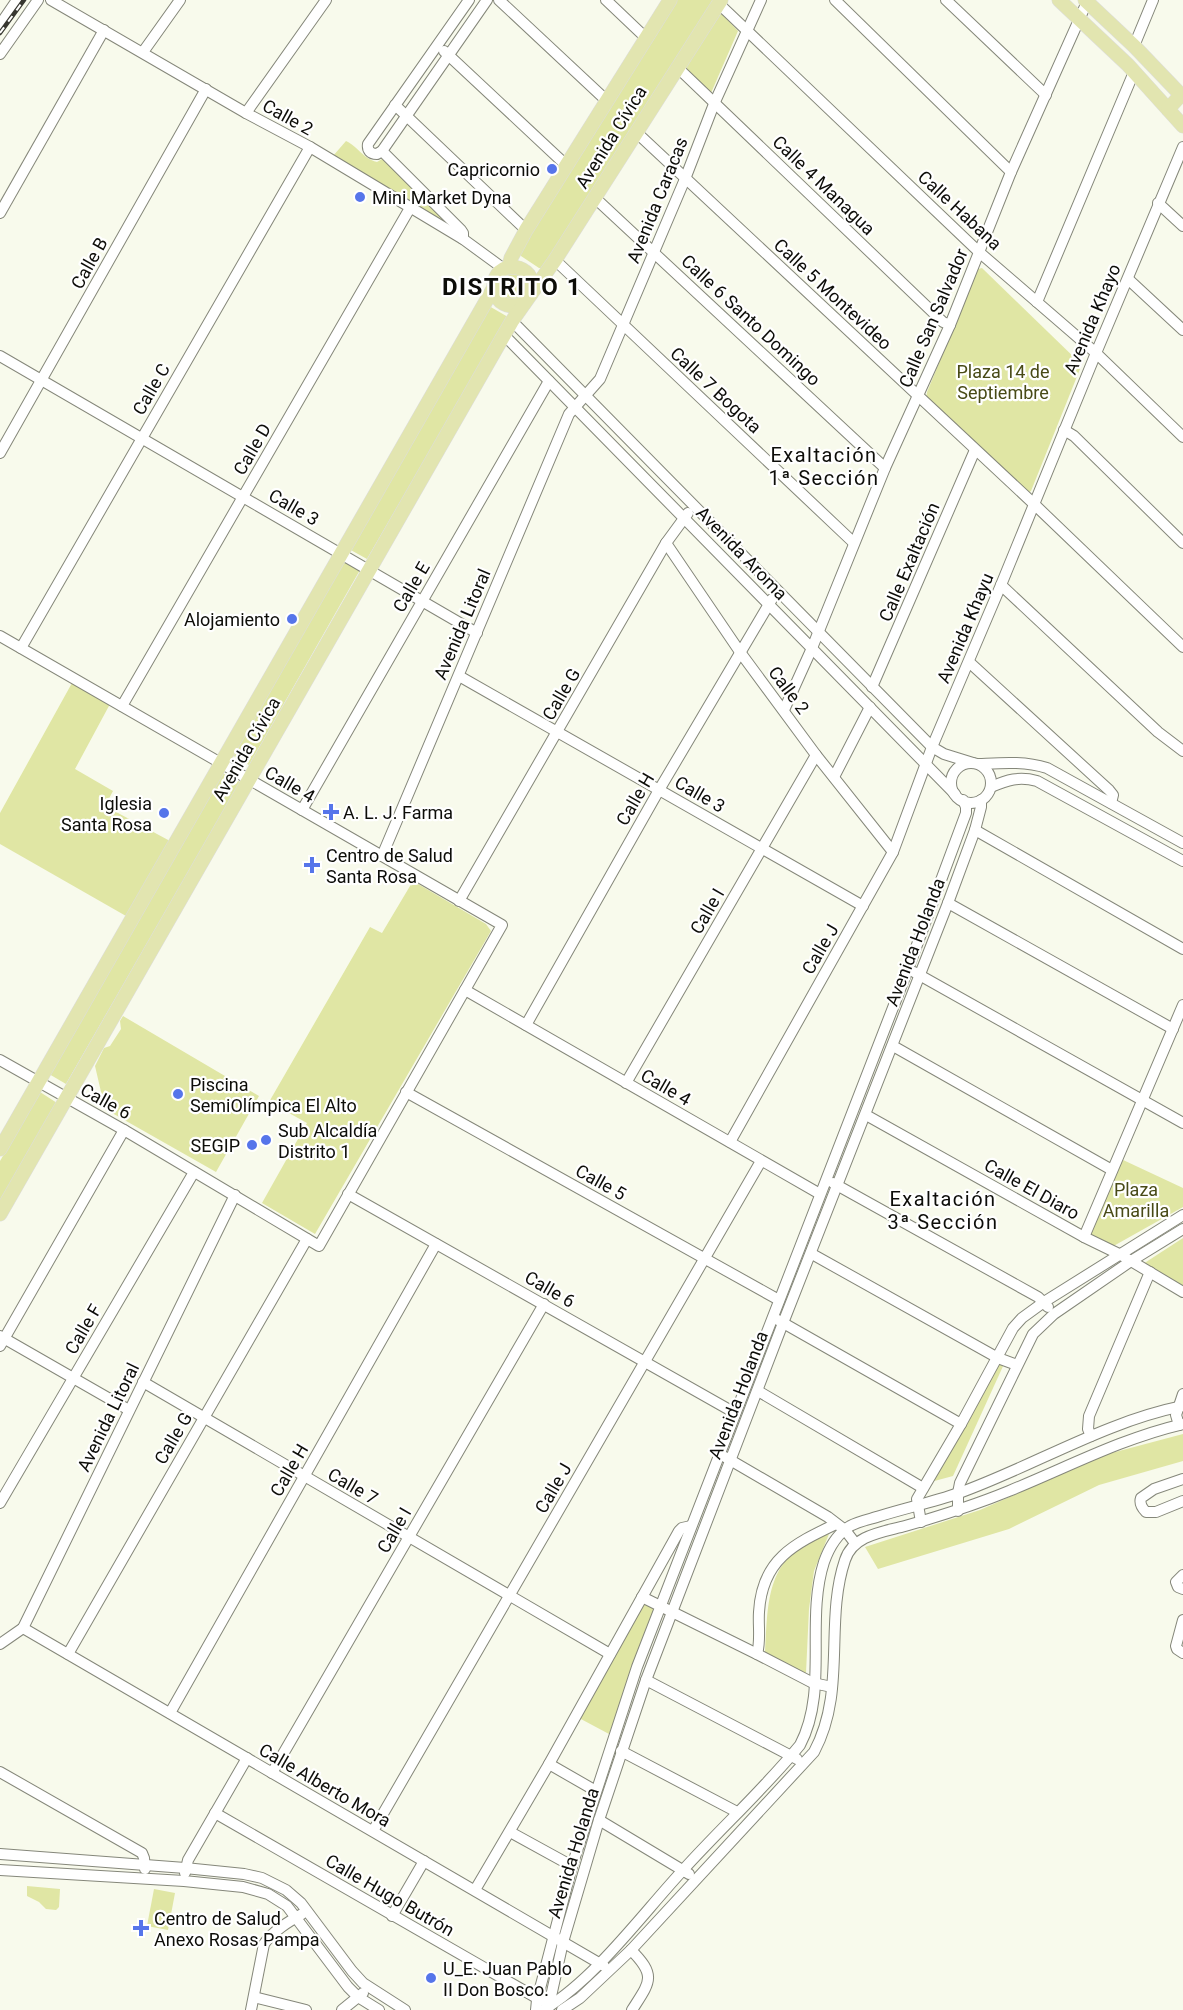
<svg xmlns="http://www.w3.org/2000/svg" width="1183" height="2010" font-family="Roboto,sans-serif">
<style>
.green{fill:#e0e6a4}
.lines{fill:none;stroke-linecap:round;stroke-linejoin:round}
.minor-casing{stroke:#85877a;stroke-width:12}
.major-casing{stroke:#ddd;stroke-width:15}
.minor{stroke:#fff;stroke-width:10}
.major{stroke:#e2e5b0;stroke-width:14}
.rail-casing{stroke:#373731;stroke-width:4.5}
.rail{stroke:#fff;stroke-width:2;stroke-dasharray:7;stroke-linecap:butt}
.poi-dot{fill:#5675ea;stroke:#fff;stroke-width:2}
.labels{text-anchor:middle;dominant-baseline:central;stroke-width:4.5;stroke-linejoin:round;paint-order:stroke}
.street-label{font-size:18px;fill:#0d0d09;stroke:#fff}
.poi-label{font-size:18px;fill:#0d0d09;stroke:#fff;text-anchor:start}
.park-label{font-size:18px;fill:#484a16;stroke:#fff}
.neighbourhood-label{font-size:20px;letter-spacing:1.5px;fill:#0d0d09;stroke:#fff}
.district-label{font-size:24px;font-weight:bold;letter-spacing:1.5px;fill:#0d0d09;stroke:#fff}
</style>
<rect width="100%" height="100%" fill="#f8faec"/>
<g class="green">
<path d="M676 0H714L542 268H539L521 256 520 250Z"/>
<path d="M720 14H722L738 31 711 93 686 71V67Z"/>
<path d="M346 141C360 148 362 158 377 162L382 159 459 232 333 156Z"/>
<path d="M982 268 1080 363V369L1031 491 1026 494 926 399 927 392 978 269Z"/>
<circle cx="513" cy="287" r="13"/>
<path d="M489 306 508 317 367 559 349 549Z"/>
<path d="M343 560 360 570 249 765 232 755Z"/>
<path d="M72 683 110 704 75 769 113 791 105 806 170 841 126 916 0 844V813Z"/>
<path d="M222 773 240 782 66 1084 49 1074Z"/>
<path d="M413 881 486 924 491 931 315 1234 262 1203 307 1123 269 1102 370 927 382 933Z"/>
<path d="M123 1016 259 1096 216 1172 105 1109 95 1066 104 1048 110 1046 121 1029 120 1021Z"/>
<path d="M40 1092 57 1103 0 1201V1161Z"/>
<path d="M1121 1159 1183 1188V1207L1110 1248 1091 1237 1090 1232Z"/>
<path d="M1183 1238V1287L1143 1264Z"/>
<path d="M997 1362 1004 1364 953 1476 927 1483Z"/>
<path d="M1183 1434V1461L1099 1485 1009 1529 878 1569 865 1547 980 1510 1104 1455Z"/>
<path d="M829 1534 814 1571 809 1609 806 1673 765 1655C768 1601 765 1553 829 1534Z"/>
<path d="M644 1603 656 1608 609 1734 579 1718Z"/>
<path d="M27 1886 60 1889 59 1907 56 1910 46 1909 39 1902 27 1896Z"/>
<path d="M154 1889 175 1893 168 1930 147 1926Z"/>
</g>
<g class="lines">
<g class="minor-casing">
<g id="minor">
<path d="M51 0 246 113 310 147 463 239 504 269"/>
<path d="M469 0 368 144C367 150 370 154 377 154L382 151 487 0"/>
<path d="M499 0 607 101"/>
<path d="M606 0 646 38"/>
<path d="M835 0 1011 172"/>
<path d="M946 0 1046 95"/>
<path d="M718 3 979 252 1096 353 1183 437"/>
<path d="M0 25 17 0"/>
<path d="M1134 46 1153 0"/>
<path d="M444 51 567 166"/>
<path d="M143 52 180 0"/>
<path d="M0 54 38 0"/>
<path d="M677 67 943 322 950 325"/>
<path d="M395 105 526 230"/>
<path d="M246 113 326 0"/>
<path d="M636 132 1034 504 1183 647"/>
<path d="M382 151 461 230 463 233V239"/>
<path d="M594 197 885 468"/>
<path d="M1158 203 1183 226"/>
<path d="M0 213 104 30"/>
<path d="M555 260 854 543"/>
<path d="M1128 279 1183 330"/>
<path d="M1037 302 1134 72"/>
<path d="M512 321 932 747 944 754 973 763"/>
<path d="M504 335 955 794"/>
<path d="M0 356 477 633"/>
<path d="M1064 430 1074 436 1183 543"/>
<path d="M0 453 206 89"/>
<path d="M666 543 740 652 816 755 893 852"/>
<path d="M1001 585 1158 732 1183 751"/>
<path d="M0 636 502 925 319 1246 124 1130 0 1060"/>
<path d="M21 648 310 147"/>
<path d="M969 662 1109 790 1113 795 1111 803"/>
<path d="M459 676 863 906"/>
<path d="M872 687 975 450"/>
<path d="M122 706 410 208"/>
<path d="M784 710 812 648 885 468 950 325 1011 172 1087 2"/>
<circle cx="971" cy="783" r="20"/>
<path d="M979 764C1002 763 1024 761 1047 768L1183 843"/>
<path d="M834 777 870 707"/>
<path d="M991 787C1007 780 1019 776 1037 781L1183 861"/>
<path d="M302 810 549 381"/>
<path d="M975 830 1183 949"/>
<path d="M382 856 569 414 600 379 685 179 714 104 761 0"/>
<path d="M459 901 666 543 688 513"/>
<path d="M948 903 1173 1029"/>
<path d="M914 972 1183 1123"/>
<path d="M465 990 820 1194"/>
<path d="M526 1025 659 790 772 599"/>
<path d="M893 1046 1112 1170"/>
<path d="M626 1083 816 755"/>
<path d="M406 1092 779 1300"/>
<path d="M866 1115 1084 1237 1121 1255 1183 1292"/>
<path d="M730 1142 893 852 932 747 1001 585 1096 353 1183 147"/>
<path d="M833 1183 1038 1297 1048 1307"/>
<path d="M348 1194 735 1413"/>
<path d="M1084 1237 1183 1005"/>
<path d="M812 1254 998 1358 1017 1365"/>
<path d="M778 1320 961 1424"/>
<path d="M0 1336 129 1410"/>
<path d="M0 1346 124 1130"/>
<path d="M143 1382 610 1654"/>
<path d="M758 1391 923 1488"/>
<path d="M1179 1425 1176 1415 1183 1394"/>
<path d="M1091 1436 1088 1429 1089 1416 1150 1272"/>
<path d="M725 1457 828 1517 845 1530 855 1543"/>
<path d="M1183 1479 1154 1489 1141 1498C1139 1504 1142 1508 1146 1512H1156L1183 1501"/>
<path d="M0 1503 194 1172"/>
<path d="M958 1511V1493L960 1483 1033 1334 1054 1314 1131 1261 1183 1229"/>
<path d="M921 1522 917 1499 961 1424 1013 1328 1022 1318 1044 1302 1183 1215"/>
<path d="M1183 1575 1176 1582 1178 1587 1183 1589"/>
<path d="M642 1597 757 1654 813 1683 832 1687"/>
<path d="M1183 1620 1176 1646 1177 1649 1183 1653"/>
<path d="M23 1628 604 1966"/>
<path d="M0 1644 23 1628 235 1195"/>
<path d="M68 1654 307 1239"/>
<path d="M757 1654C761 1640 758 1626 759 1612 762 1559 794 1544 836 1524"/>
<path d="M646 1680 797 1759"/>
<path d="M170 1713 436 1244"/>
<path d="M621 1751 737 1812"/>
<path d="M549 1764 596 1791"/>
<path d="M0 1772 142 1853 144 1858 145 1869"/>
<path d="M272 1773 544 1304"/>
<path d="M215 1813 542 2001"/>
<path d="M599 1820 689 1874"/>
<path d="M373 1831 761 1161"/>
<path d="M510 1832 572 1866"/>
<path d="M0 1854 185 1868 244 1874 262 1878 286 1890 301 1903 352 1971 363 1983 405 2010"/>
<path d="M0 1870 184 1881 243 1887 268 1894 287 1906 348 1987 358 1997 379 2010"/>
<path d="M185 1873 188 1860 247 1758"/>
<path d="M475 1890 549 1764 679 1531 682 1528 691 1526"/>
<path d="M392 1916 424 1861"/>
<path d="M631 1950C657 1976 650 1982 632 2010"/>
<path d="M254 1997 306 2010"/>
<path d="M545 2009C597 1977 643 1913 684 1869 722 1827 765 1788 800 1745 829 1690 805 1621 824 1562 829 1548 837 1534 850 1526 859 1521 871 1519 880 1516 906 1508 933 1502 959 1493 1034 1466 1104 1422 1183 1406"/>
<path d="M251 2010 264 1944C273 1931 288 1922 302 1914"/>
<path d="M342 2010 363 1993"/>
<path d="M536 2010 537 2000 572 1866 637 1667 908 969 966 813V807L963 800"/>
<path d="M548 2010 563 1942 599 1820 646 1680 783 1323 948 903 975 830 981 807V800"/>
<path d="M562 2010 580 1998 631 1950 814 1752C847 1691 824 1622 845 1560 853 1535 883 1532 905 1526 940 1516 975 1505 1009 1491 1066 1468 1122 1438 1183 1424"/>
</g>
</g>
<g class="major-casing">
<g id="major">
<path d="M1059 0 1128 65 1183 126"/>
<path d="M1085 0 1134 46 1181 95 1168 109"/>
<path d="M509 267 511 258 526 230 670 0"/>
<path d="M524 303C490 318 483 267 513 267 518 267 522 269 526 272 533 278 533 286 531 294"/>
<path d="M0 1149 493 289"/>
<path d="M0 1214 512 321 555 260 721 0"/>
</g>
</g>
<use href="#minor" class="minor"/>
<use href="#major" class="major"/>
<g class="rail-casing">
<path id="rail" d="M0 33 24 0"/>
</g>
<use href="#rail" class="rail"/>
</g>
<g class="poi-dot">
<circle cx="552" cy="169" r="6"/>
<circle cx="360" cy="197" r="6"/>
<circle cx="292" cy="619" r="6"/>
<path d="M328 803h6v6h6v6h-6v6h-6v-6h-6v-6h6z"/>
<circle cx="164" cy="813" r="6"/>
<path d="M309 856h6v6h6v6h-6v6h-6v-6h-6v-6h6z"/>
<circle cx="178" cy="1094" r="6"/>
<circle cx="266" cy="1140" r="6"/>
<circle cx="252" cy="1145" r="6"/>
<path d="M138 1919h6v6h6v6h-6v6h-6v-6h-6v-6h6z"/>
<circle cx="431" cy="1978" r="6"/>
</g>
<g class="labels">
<g class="street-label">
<text transform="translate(288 117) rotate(29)">Calle 2</text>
<text transform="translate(611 137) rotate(-58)">Avenida Cívica</text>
<text transform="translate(824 185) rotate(44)">Calle 4 Managua</text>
<text transform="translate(657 200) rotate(-68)">Avenida Caracas</text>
<text transform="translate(960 210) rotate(43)">Calle Habana</text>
<text transform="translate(89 263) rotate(-61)">Calle B</text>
<text transform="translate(833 294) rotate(43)">Calle 5 Montevideo</text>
<text transform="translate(933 318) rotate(-67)">Calle San Salvador</text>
<text transform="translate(1092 319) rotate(-67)">Avenida Khayo</text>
<text transform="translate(751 320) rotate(43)">Calle 6 Santo Domingo</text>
<text transform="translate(151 389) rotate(-60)">Calle C</text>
<text transform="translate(716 390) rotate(43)">Calle 7 Bogota</text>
<text transform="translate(252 449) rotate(-60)">Calle D</text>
<text transform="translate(294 507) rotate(30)">Calle 3</text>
<text transform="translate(742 553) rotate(46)">Avenida Aroma</text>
<text transform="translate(909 562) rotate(-67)">Calle Exaltación</text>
<text transform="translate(411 587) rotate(-60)">Calle E</text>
<text transform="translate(462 624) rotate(-67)">Avenida Litoral</text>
<text transform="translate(965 628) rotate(-67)">Avenida Khayu</text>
<text transform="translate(789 690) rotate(53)">Calle 2</text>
<text transform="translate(561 694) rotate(-60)">Calle G</text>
<text transform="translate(246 749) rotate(-60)">Avenida Cívica</text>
<text transform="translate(290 784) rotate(30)">Calle 4</text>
<text transform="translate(700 794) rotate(30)">Calle 3</text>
<text transform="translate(635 799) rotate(-60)">Calle H</text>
<text transform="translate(707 911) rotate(-60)">Calle I</text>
<text transform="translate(915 942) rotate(-69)">Avenida Holanda</text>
<text transform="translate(820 949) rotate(-60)">Calle J</text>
<text transform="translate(666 1087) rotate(30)">Calle 4</text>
<text transform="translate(106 1101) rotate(29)">Calle 6</text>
<text transform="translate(601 1182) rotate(29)">Calle 5</text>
<text transform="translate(1032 1189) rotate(29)">Calle El Diaro</text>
<text transform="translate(550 1289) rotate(30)">Calle 6</text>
<text transform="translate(83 1329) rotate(-60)">Calle F</text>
<text transform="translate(738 1395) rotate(-69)">Avenida Holanda</text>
<text transform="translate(108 1417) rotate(-64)">Avenida Litoral</text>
<text transform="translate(173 1438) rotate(-60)">Calle G</text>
<text transform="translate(289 1470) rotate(-60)">Calle H</text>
<text transform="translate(353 1486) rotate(30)">Calle 7</text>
<text transform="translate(553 1488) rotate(-60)">Calle J</text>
<text transform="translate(394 1530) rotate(-60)">Calle I</text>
<text transform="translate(325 1785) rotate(30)">Calle Alberto Mora</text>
<text transform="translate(573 1853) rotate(-73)">Avenida Holanda</text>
<text transform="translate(390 1895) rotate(30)">Calle Hugo Butrón</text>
</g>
<g class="poi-label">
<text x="540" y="169" text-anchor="end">Capricornio</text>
<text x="372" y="197">Mini Market Dyna</text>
<text x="280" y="619" text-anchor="end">Alojamiento</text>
<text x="152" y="803" text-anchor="end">Iglesia<tspan x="152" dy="21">Santa Rosa</tspan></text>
<text x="343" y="812">A. L. J. Farma</text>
<text x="326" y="855">Centro de Salud<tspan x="326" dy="21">Santa Rosa</tspan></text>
<text x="190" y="1084">Piscina<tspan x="190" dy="21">SemiOlímpica El Alto</tspan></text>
<text x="278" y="1130">Sub Alcaldía<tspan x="278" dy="21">Distrito 1</tspan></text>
<text x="240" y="1145" text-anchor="end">SEGIP</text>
<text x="154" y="1918">Centro de Salud<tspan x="154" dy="21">Anexo Rosas Pampa</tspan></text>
<text x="443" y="1968">U_E. Juan Pablo<tspan x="443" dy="21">II Don Bosco.</tspan></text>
</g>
<g class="park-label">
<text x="1003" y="371">Plaza 14 de<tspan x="1003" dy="21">Septiembre</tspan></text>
<text x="1136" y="1189">Plaza<tspan x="1136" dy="21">Amarilla</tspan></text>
</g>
<g class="neighbourhood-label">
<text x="824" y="455">Exaltación<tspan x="824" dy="23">1ª Sección</tspan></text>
<text x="943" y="1199">Exaltación<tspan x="943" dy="23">3ª Sección</tspan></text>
</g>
<g class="district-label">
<text x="512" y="287">DISTRITO 1</text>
</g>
</g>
</svg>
